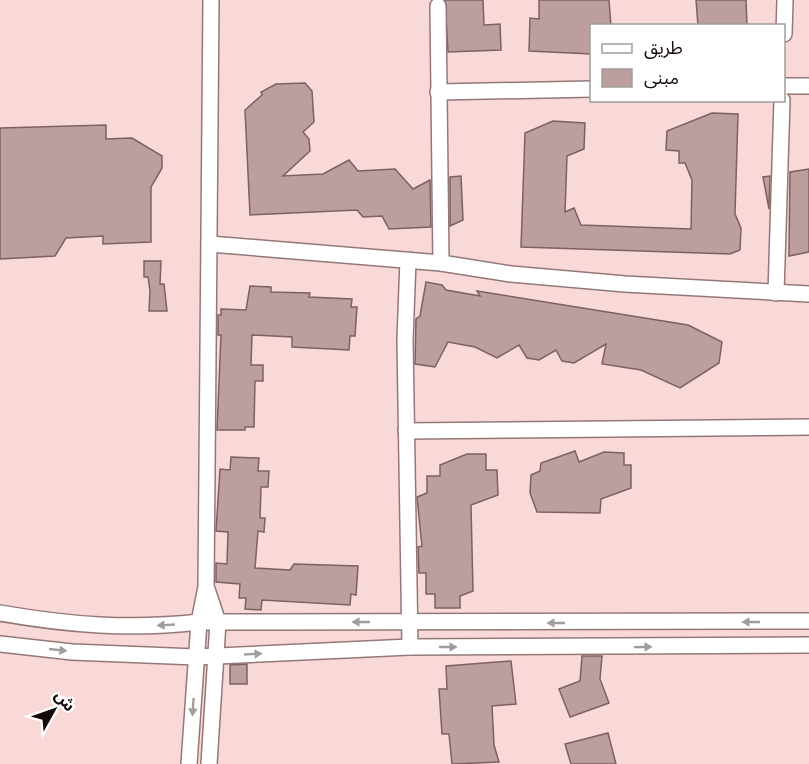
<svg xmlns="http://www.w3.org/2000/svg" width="809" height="764" font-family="Poppins,'Noto Sans Arabic',sans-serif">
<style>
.building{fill:#bc9e9e;stroke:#7c6161;stroke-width:1.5}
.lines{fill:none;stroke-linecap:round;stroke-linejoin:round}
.street-casing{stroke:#947878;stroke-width:18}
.street{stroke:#fff;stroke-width:15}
.oneway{fill:#a19d9d}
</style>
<rect width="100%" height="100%" fill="#f8d9d8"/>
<g class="building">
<path d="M445 0H483L484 25 500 24 501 50 448 52Z"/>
<path d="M539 0H609L611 26H591V54L529 51 530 18 539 19Z"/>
<path d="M696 0H746L747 26H698Z"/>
<path d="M305 83 312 91 314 122 303 132 309 139 310 151 283 176 323 174 349 160 358 171 395 169 413 189 430 180 431 227 389 229 382 216 363 217 357 210 250 215 245 110 262 95 261 92 276 84Z"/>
<path d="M712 113 738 114 735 214 741 228 740 250 730 254 521 247 525 133 553 121 585 123 584 149 567 156 565 212 574 208 581 225 691 229 692 180 685 163H679V151L666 150 667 131Z"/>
<path d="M106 125V139L132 138 162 156V168L151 187V242L103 244V236L66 238 55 256 0 259V128Z"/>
<path d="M809 169V252L789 256 790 172Z"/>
<path d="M461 176 463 220 450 226V177Z"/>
<path d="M770 176 769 209 763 177Z"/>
<path d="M144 261H161L160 284H164L167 311H149L150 291 148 277H144Z"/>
<path d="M426 282 442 285 446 290 480 296 477 291 688 325 722 342 719 363 680 388 641 370 602 364 606 344 574 363 562 361 556 350 539 360 527 358 519 345 497 358 475 347 448 342 435 367 415 364 416 319 420 316Z"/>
<path d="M250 286 271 287V292L310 293 309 297 352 299 351 307H357L355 336H350L349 350 292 347V337L252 335 251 365H263V381H255L254 427H245V430H217L221 335H218V315H221V309L246 310Z"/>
<path d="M575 451 579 462 604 452 624 453V465H631V488L601 499 600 513 537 512 530 493 531 475 540 471 541 463Z"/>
<path d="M467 454H486V470H497L498 495 471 505 473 591 460 596V608H435V594H426V573H419L418 547 422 546 417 497 427 493V476H440V465Z"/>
<path d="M231 457 259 458 258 471H269L268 487H261L260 518H265L264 532 258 531 255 568 290 570 294 564 358 566 356 595 351 594 350 605 262 600 261 610 245 609 246 598H239L240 584 216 582V563L227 564 228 532 216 531 220 469 230 470Z"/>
<path d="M582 656H602L600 679 609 703 570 717 559 689 580 681Z"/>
<path d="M511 661 516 704 492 706 494 745 499 762 452 764 449 734H442L439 689H447L446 666Z"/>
<path d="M247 664V684H230V665Z"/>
<path d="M608 733 616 764H571L565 744Z"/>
</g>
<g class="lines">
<g class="street-casing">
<g id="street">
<path d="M438 6 441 263"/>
<path d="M784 34 785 0"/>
<path d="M784 86H809"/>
<path d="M438 92 592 89"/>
<path d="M210 244 441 263 511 274 625 284 809 294"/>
<path d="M408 260 405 340 410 647"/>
<path d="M776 293 782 100"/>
<path d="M406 431 809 427"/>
<path d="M207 589 218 622 209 764"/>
<path d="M0 613C69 625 130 630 199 622L809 621"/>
<path d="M0 644 72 652 196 657 410 647 809 645"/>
<path d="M189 764 199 622 206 587 211 0"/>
</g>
</g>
<use href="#street" class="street"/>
</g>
<defs><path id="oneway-solid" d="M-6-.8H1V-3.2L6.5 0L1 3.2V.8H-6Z" transform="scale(1.5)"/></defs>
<g class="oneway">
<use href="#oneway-solid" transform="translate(361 622) rotate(180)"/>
<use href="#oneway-solid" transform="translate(751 622) rotate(180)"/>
<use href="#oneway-solid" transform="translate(556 623) rotate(180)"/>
<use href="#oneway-solid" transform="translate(166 625) rotate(177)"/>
<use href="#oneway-solid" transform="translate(448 647)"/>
<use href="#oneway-solid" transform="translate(643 647) rotate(-1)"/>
<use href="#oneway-solid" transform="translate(58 650) rotate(6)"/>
<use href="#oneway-solid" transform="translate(253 654) rotate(-3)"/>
<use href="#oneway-solid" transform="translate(193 707) rotate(94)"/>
</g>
<rect x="590" y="24" width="195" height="78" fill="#ffffff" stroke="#a19d9d" stroke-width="1.5"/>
<rect x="602" y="44" width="30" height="9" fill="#ffffff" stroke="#a19d9d" stroke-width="1.5"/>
<text x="644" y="54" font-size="18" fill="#140a0a">طريق</text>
<rect x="602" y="69" width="30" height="18" fill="#bc9e9e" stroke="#a19d9d" stroke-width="1.5"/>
<text x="644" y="84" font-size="18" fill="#140a0a">مبنى</text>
<g transform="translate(54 710) rotate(50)" stroke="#ffffff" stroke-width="4.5" paint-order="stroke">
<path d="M0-4.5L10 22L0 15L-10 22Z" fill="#140a0a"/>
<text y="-9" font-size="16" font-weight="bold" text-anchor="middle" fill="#140a0a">ش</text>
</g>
</svg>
